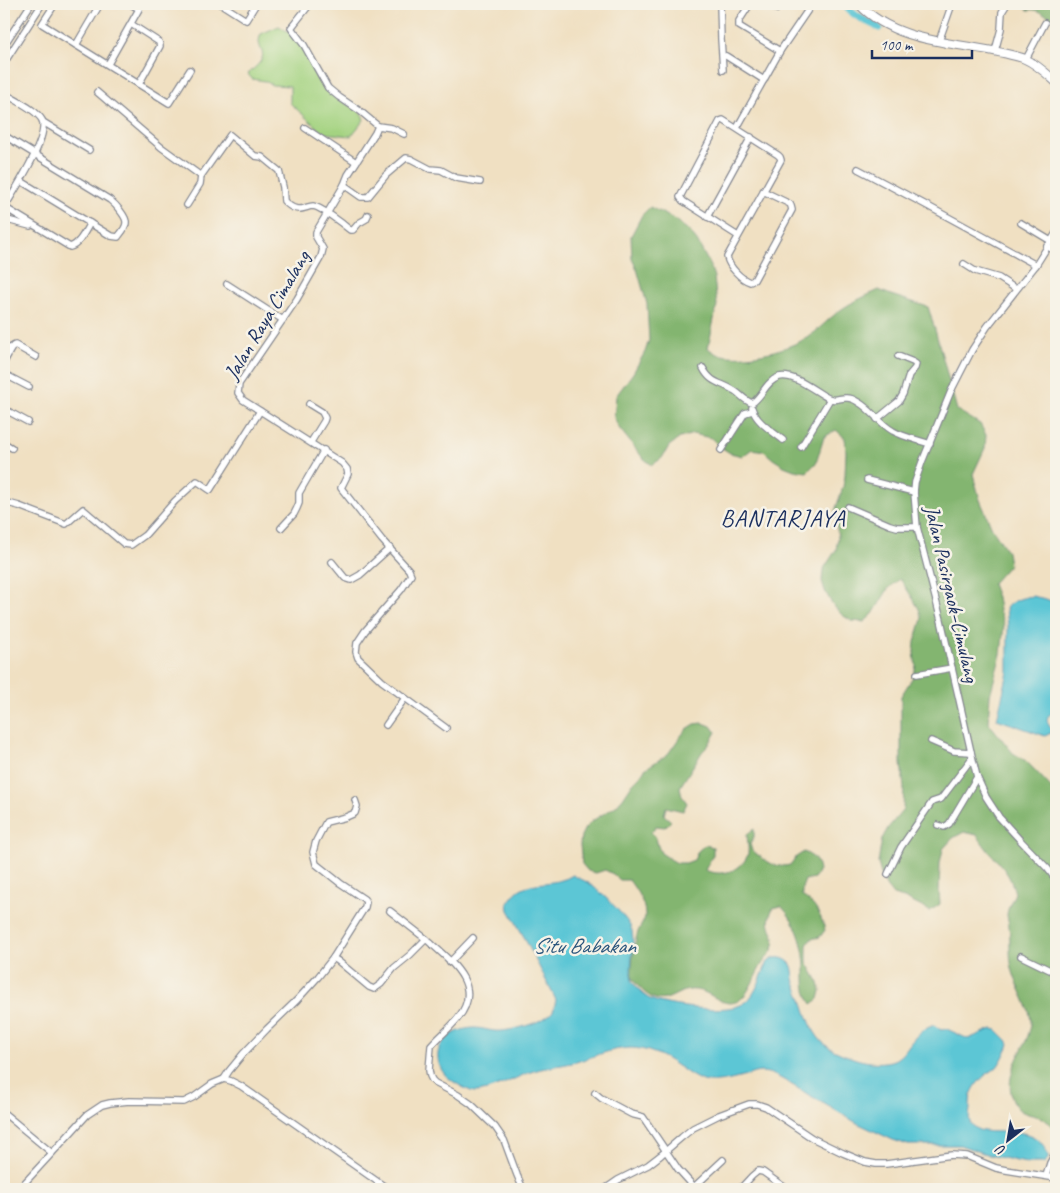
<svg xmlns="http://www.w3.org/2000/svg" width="1060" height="1193" font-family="Caveat,sans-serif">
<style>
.green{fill:#a4d381;stroke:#608170}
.forest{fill:#83b56f;stroke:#4f7266}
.water{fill:#5bc6d5;stroke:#3b7a9a}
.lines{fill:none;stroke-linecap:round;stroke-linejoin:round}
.canal{stroke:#5bc6d5;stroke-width:7}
.street-casing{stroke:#868890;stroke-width:8}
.secondary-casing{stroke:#868890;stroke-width:10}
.street{stroke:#fff;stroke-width:5.5}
.secondary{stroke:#fff;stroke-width:8}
.labels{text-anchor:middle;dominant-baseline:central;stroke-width:5;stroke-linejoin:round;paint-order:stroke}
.street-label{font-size:21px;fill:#1b2f5e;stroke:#f7f3e8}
.water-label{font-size:22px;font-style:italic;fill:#2b557c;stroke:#f7f3e8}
.quarter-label{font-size:24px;letter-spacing:1px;fill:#1b2f5e;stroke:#f7f3e8}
</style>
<rect width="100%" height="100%" fill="#f7f3e8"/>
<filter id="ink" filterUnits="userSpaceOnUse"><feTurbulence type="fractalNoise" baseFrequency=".02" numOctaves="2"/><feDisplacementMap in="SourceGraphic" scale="10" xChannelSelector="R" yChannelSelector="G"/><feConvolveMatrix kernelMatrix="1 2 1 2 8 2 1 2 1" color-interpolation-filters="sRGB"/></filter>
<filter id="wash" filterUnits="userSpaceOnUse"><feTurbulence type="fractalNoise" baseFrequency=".0096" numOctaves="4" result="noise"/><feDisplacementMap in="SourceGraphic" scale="20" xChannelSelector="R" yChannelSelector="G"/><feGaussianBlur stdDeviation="1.12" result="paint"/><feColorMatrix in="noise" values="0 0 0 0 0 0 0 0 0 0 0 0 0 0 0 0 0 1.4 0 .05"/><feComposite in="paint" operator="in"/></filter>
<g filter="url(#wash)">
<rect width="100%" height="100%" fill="#f0e0c2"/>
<path class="green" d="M279 26 298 38 319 83 334 97 358 110 362 114 364 120 351 136 323 133 290 103V86L272 85 265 81 252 79 248 74C252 69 257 67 260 62 266 53 260 51 259 42 259 40 260 36 261 34Z"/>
<g class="forest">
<path d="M1023 4H1056V22L1054 19C1045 15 1038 8 1028 10L1023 6Z"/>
<path d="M650 207 674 219 688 230 697 241 710 265 714 277 717 305 708 348C712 351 717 355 722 355 745 360 782 351 803 340 815 334 823 324 833 316 846 304 864 297 879 290L891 295 928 307 934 326 957 410 980 424 986 435 985 448 973 474 980 500 992 528 1007 551 1009 565 992 584 997 597 999 610 1004 625 1001 654 990 695 988 722 1013 753 1026 761 1049 785 1056 797V1133C1053 1128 1049 1122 1044 1119 1032 1113 1018 1116 1013 1100 1005 1079 1016 1062 1025 1043 1028 1036 1031 1029 1031 1021 1029 1004 1019 990 1014 975 1008 959 1011 942 1009 926 1009 922 1007 918 1007 914 1008 907 1012 900 1015 893 1010 874 1004 869 992 855 986 849 982 842 977 835L964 832 953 838 943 849 940 863 939 891 940 904 930 911 904 898 893 895 886 886 881 874 878 863 882 839 888 828 903 810 904 787 901 764V696L913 677 916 666 914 653 915 642 922 619 919 609 912 597 900 579 888 589 873 614 864 622 852 621 842 615 832 604 825 591 822 581 823 570 836 550 838 537 835 511 843 487 845 476 846 452 845 438 836 430 824 437 816 463 807 472 794 470 784 466 773 459 764 451 752 449 743 456 730 453 719 446 711 438 693 434 680 438 669 446 662 458 652 465 643 458 619 428 614 418 616 396 633 373 645 352 649 340 647 304 637 269 632 259 631 236 642 215Z"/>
<path d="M703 723 711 726 716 732 708 746 702 752 680 787 682 796 687 803 683 811 666 807 664 815 671 821 665 827 656 826 651 832 656 838 658 846 661 853 670 859 677 863H686L694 860 698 851 705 845 713 847V855L705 870C720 877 742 872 748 854 749 848 747 840 747 834L754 829V837L750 844 752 851C767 860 772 869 790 865L796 857 804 852C814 857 817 859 819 871L814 878 805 880 802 888V896C815 904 821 915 825 930L820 937 811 939 807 945V962L819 983 821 991 819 999 812 1004C804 992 805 981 805 967 804 945 797 922 781 906L773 908C763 927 777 931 774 945 772 953 766 958 762 964 756 974 750 990 743 997 739 1001 735 1003 729 1003 719 1002 711 994 701 991 674 983 667 1017 639 987 636 984 633 980 632 977 630 969 635 940 638 932 640 926 645 921 645 915 645 902 636 890 629 880H620L613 874 605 870 596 873 588 871 582 864 580 845 581 836 585 828 592 821 616 806 623 798 633 783 640 776 645 769 668 754 680 737 687 729 695 724Z"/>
</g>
<g class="water">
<path d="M1032 596 1046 599 1056 603V711C1045 716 1045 720 1052 730L1051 733 1045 736 997 719 1008 672V626L1006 608C1012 600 1022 598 1032 596Z"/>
<path d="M573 875C578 878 583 880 587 882 598 889 630 919 632 931 635 948 629 965 632 982 637 988 642 994 648 998 665 1007 731 1015 746 1002 757 993 761 975 768 962 774 955 785 957 791 964 794 969 793 977 795 983 797 988 799 992 801 997 807 1014 812 1036 828 1047 836 1052 845 1055 853 1058 864 1062 879 1064 891 1061 904 1058 910 1040 921 1032 924 1029 930 1027 934 1025L941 1030 947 1029 968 1039 992 1029 997 1030 1007 1040 1009 1044 1008 1047C1005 1054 1001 1062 997 1067 994 1070 990 1072 987 1074 980 1079 974 1087 971 1095 970 1099 970 1103 970 1107 970 1112 968 1117 970 1122 979 1145 1035 1114 1048 1155V1159L1044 1163H1026L989 1155 960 1145H908L893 1140 857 1123 782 1079C776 1076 769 1072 761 1072 756 1072 751 1074 746 1076 735 1079 721 1083 709 1082 697 1081 687 1072 676 1065 664 1056 646 1048 631 1048 612 1048 593 1057 576 1062 560 1066 543 1067 528 1073 515 1078 487 1093 474 1092 466 1090 447 1079 443 1072 438 1065 436 1054 440 1047 446 1035 461 1028 475 1028 483 1028 492 1032 501 1031 515 1030 545 1022 553 1011 555 1007 555 1004 556 1000L524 937 509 910 508 903C511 898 514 894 519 890 533 880 557 886 573 875Z"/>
</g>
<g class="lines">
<path class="canal" d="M844 4C852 16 867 21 879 28"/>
</g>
</g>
<g filter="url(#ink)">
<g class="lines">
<g class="street-casing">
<g id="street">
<path d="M55 4 42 24 169 103 190 70"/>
<path d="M221 4 246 20 256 4"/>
<path d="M310 4 291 28 304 45 328 88 339 97 360 111 378 126 375 133 348 175 344 185 316 232V237L323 249 321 257 297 299 239 384 238 393 243 400 342 463 347 469 348 474 341 488 382 540 409 570 411 575 401 590 365 631 357 643 356 652 358 658 382 681 446 728"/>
<path d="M720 4 721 39 723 70"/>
<path d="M750 4 739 21V26L780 51"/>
<path d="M769 4 777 9"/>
<path d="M131 24 159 42 160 46 139 84"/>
<path d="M939 41 952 4"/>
<path d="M4 45 31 4"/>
<path d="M76 45 100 4"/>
<path d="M995 51 1001 29 1002 12 1007 4"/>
<path d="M726 56 764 80"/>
<path d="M1026 59 1045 23"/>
<path d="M4 63 42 4"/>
<path d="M108 64 139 9 131 4"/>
<path d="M97 92 161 147 201 176"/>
<path d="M4 93C14 100 36 109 42 120 50 137 13 193 4 208"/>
<path d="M43 122 89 150"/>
<path d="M378 126 392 128 404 134"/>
<path d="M305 128 356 162"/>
<path d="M737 128 780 51 812 4"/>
<path d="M5 136 110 200C115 204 127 217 126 223 126 228 121 233 118 237L111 236 21 181"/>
<path d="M858 169 924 204 1036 265"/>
<path d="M344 185 361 197H368L386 175 406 158 411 159 430 169 441 170 456 178 480 182"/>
<path d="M187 205 200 184 201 176 230 135 255 156 262 157 279 171 283 187 284 201C290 207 296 211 305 208 308 207 310 206 313 206 321 207 343 224 350 230H353L359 223 366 219 368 215"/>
<path d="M4 207 70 247C80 244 85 231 90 223"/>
<path d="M707 217 751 137"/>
<path d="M4 218 11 221 30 226"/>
<path d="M1021 223 1051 241"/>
<path d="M1056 233 1036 265 987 327 972 350 951 391 922 462 915 482 914 492 917 527 941 620 971 752 977 777 986 797 999 817 1020 840 1048 869 1054 877 1056 882"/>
<path d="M738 236 683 201 680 197 720 121 723 120 778 155 780 157 781 160 727 257C729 267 741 279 750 282L754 280 792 210 791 206 790 204 763 191"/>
<path d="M1047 246 1056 252"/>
<path d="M964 264 975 271 999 278 1016 289"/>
<path d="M227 284 283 320"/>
<path d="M4 346 11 349 13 346 15 345 36 357"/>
<path d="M4 362 11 349"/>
<path d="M703 368C711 384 721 382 735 391 741 395 745 401 752 403 762 397 766 381 779 377 794 373 816 392 828 398 835 402 840 397 847 398 850 398 855 400 858 402 871 409 880 424 893 431 903 437 919 440 930 444"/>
<path d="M4 374 29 387"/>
<path d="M309 404 322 412 325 418 324 421 311 442"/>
<path d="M752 408C756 422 772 431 783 440"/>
<path d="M4 409 28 422"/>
<path d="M877 419 899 401 903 394 909 375 915 368 916 364 913 362 898 356"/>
<path d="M4 443 12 448"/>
<path d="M801 447 830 399"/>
<path d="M721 450 745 413 752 411"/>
<path d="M867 480 914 492"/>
<path d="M4 502 19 506 66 524 83 509 124 544 131 545 145 535 175 501 197 481 210 490 260 411"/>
<path d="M848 507 890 525 897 527H917"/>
<path d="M281 528 294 514 297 508 299 503V493L324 450"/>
<path d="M332 562 345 578 351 580 360 575 390 548"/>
<path d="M917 674 952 668"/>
<path d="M386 725 405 698"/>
<path d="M931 741 954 751 971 752"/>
<path d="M938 825 944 827 949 824 977 777"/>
<path d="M888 874 901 847 932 802 941 799 972 758"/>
<path d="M390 911 426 939"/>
<path d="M1021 956 1056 973"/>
<path d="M333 958 338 961 369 987 374 989 381 984 394 968 410 955 426 939C449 960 485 985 458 1018 450 1028 440 1036 431 1046L429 1070 430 1076 432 1080 435 1083 458 1095 471 1104 495 1127 504 1140 517 1175 523 1189"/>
<path d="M450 962 473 938"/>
<path d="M224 1079 229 1071 243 1054 267 1029 297 1000 318 977 333 958 365 907 366 902 364 899 340 883 316 864 313 852 316 841 326 822 346 817 355 813 357 806 355 800"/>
<path d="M595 1093 601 1098 631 1114 643 1117 678 1169 696 1189"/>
<path d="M5 1114 52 1153"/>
<path d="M1046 1176 1050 1163 1056 1152"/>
<path d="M694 1187 723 1160"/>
<path d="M19 1189 87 1115 102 1105 110 1103 129 1101 184 1102 194 1097 212 1084 224 1079 231 1081 241 1086 388 1189"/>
<path d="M502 1189H503"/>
<path d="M605 1189 618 1180 648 1165 661 1155 682 1137 693 1128 719 1115 749 1104H757L766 1107 812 1138 843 1153 865 1162 876 1164H886L952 1155 967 1156 996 1168 1006 1170 1056 1178"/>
<path d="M740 1189 752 1176 758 1171 763 1172 784 1187"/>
</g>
</g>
<g class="secondary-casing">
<path id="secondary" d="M859 4C895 43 955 42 1003 53 1010 55 1018 56 1025 59 1037 64 1047 74 1056 82"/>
</g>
<use href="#street" class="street"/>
<use href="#secondary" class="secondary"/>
</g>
</g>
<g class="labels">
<g class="street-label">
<text transform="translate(267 315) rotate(-59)">Jalan Raya Cimalang</text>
<text transform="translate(952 594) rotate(77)">Jalan Pasirgaok–Cimulang</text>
</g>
<g class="water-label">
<text x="584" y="946">Situ Babakan</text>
</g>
<g class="quarter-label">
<text x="783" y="518">BANTARJAYA</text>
</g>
</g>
<rect width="1060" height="1193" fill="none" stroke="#f7f3e8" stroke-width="20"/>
<g transform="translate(1008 1140) rotate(211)" stroke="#f7f3e8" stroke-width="4" paint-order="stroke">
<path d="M0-4L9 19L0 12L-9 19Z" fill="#1b2f5e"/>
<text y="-8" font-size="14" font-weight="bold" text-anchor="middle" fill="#1b2f5e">U</text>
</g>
<path d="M872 50v8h100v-8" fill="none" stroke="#1b2f5e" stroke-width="2.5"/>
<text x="880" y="50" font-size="15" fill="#1b2f5e" stroke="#f7f3e8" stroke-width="4" paint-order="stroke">100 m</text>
</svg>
